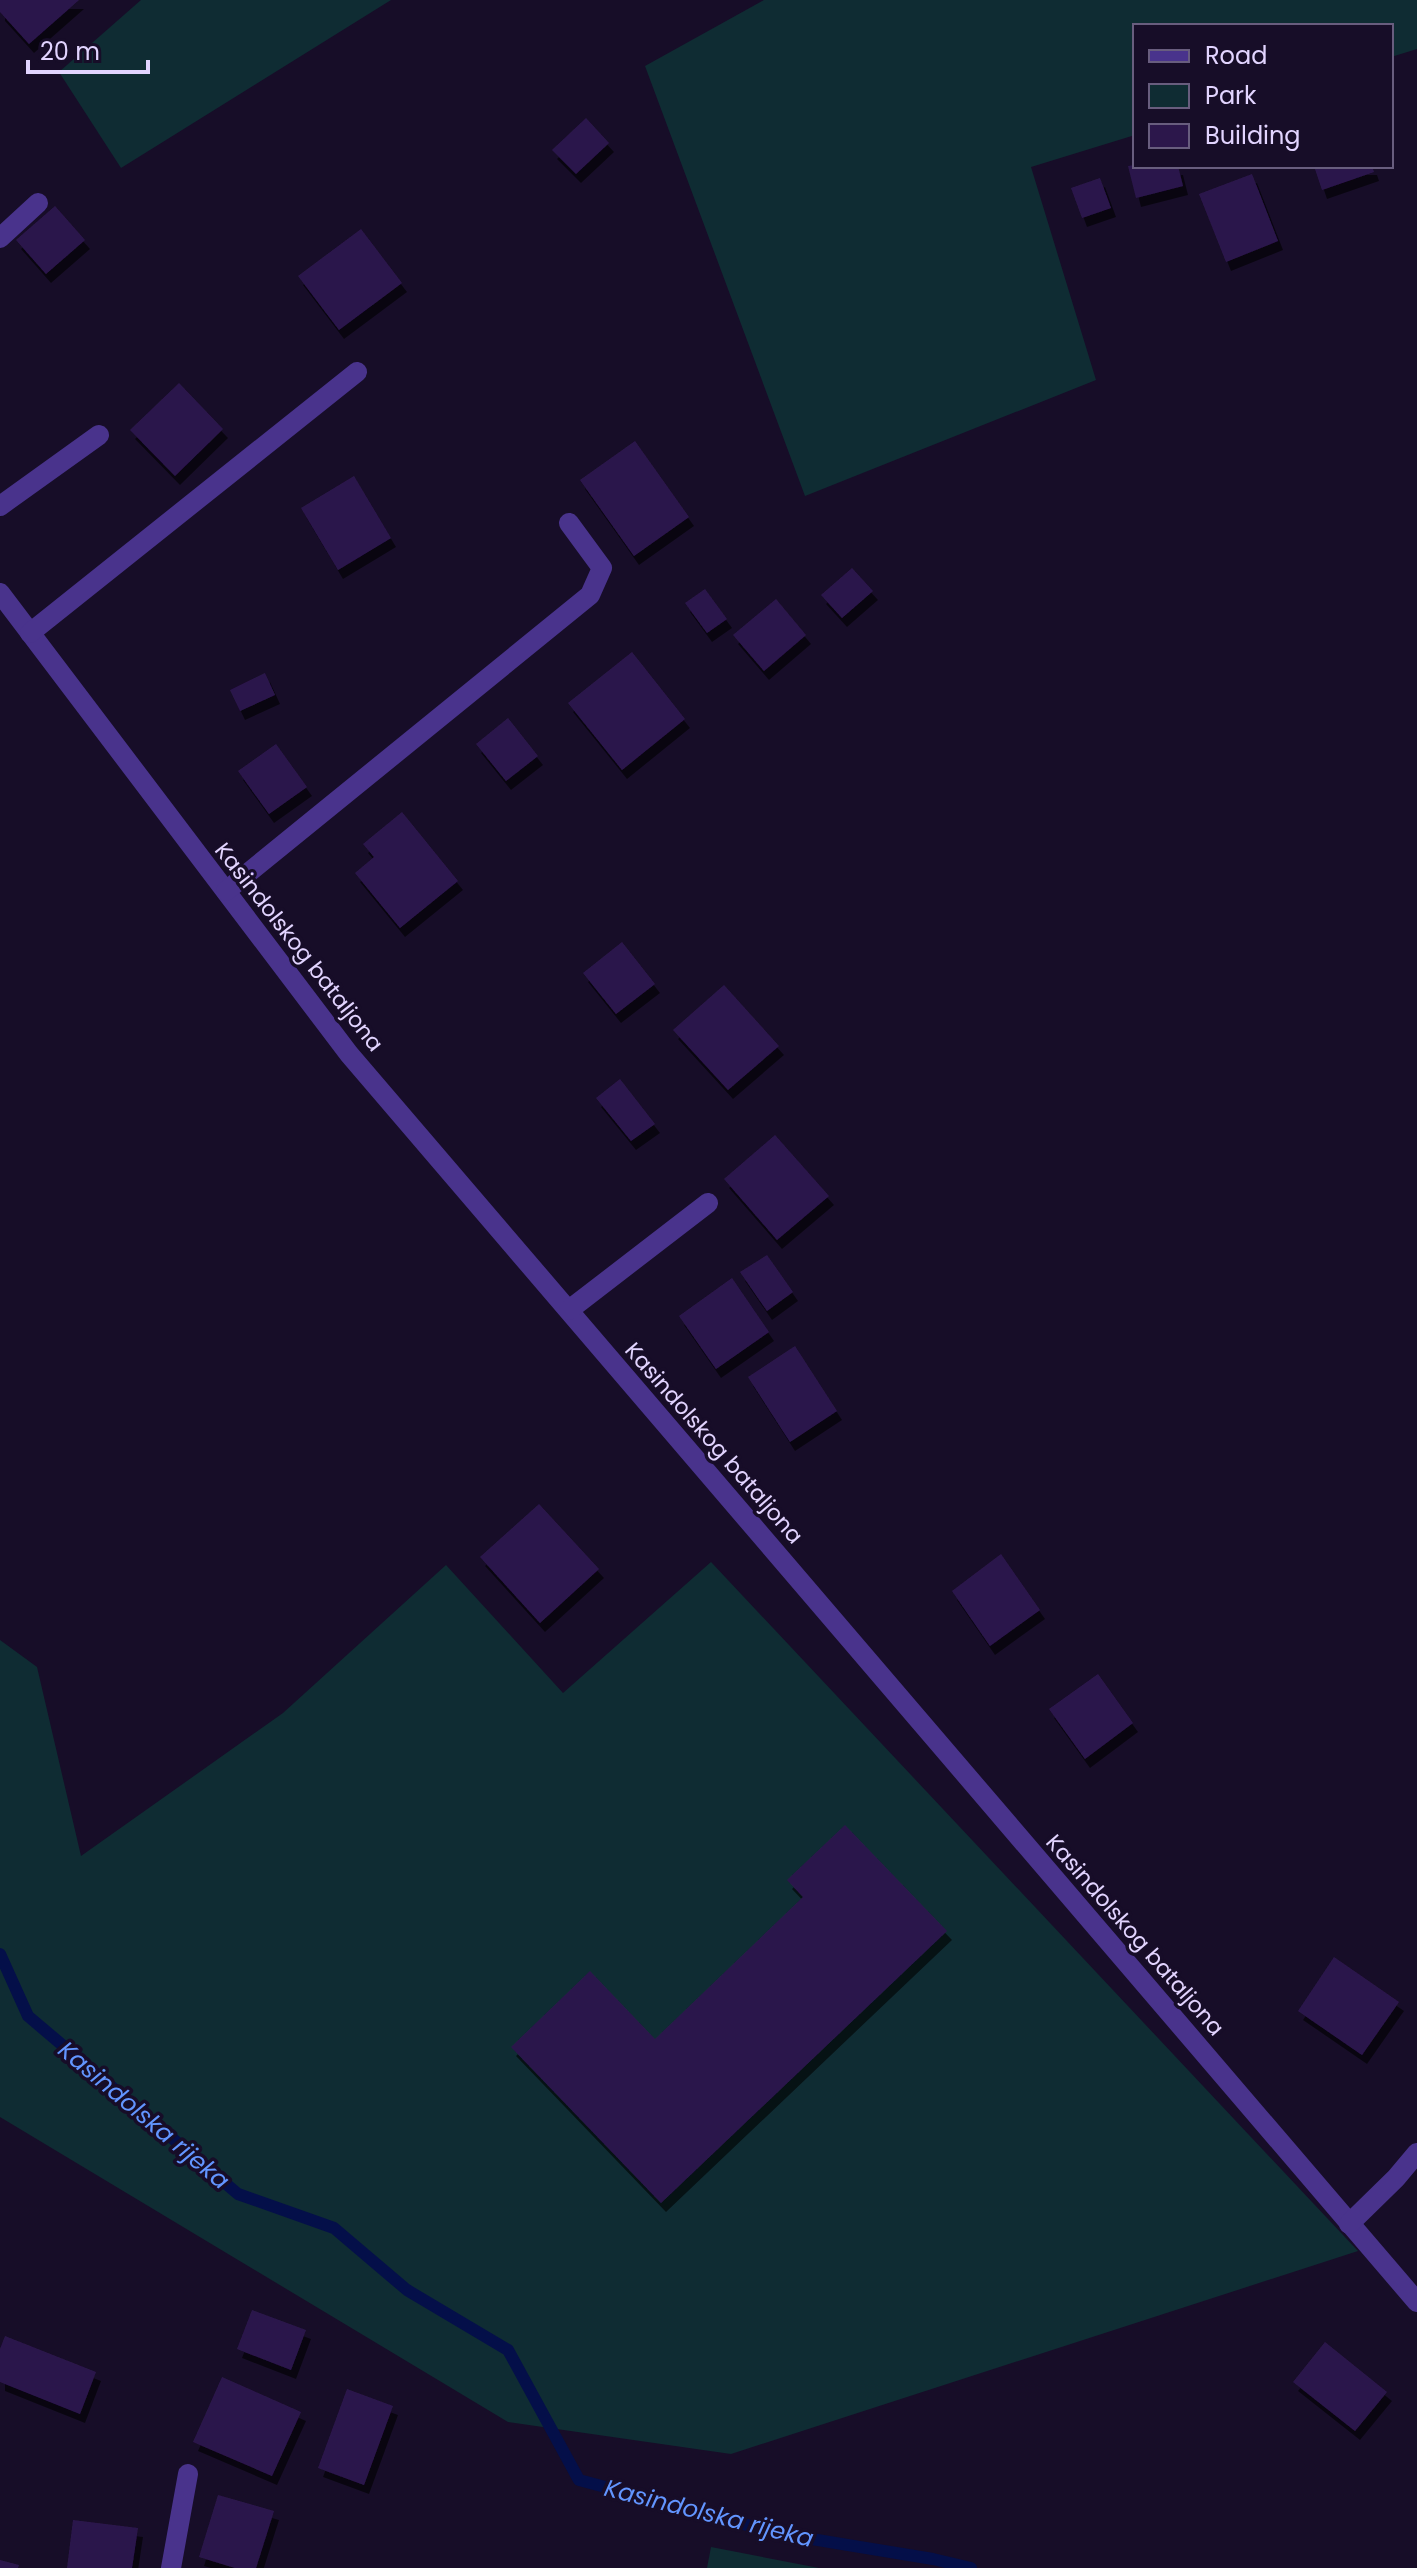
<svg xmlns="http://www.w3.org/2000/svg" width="1417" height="2568" font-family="Poppins,sans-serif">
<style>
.green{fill:#0f2c33}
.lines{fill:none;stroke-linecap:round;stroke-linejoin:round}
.stream{stroke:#040f49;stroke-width:12}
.building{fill:#2c174b;filter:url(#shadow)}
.minor{stroke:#49338c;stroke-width:20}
.labels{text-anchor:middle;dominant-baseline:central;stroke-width:7;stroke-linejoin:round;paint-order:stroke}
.street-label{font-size:22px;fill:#e2d4ff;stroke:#170d28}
.water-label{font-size:24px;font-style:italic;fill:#6295ff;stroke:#170d28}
</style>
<defs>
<filter id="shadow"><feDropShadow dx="5" dy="9" stdDeviation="0" flood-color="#0009"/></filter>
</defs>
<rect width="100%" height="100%" fill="#170d28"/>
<g class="green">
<path d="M141 0H391L121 168 59 72Z"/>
<path d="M764 0H1417V49L1391 57V26H1135V135L1031 167 1096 380 805 496 645 66Z"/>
<path d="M711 1562 1358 2251 731 2454 508 2422 0 2117V1640L37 1667 81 1856 283 1713 446 1565 563 1693Z"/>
<path d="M711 2547 819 2568H707Z"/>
</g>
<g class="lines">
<path class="stream" d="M0 1954 28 2016 238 2194 334 2228 407 2290 508 2350 579 2480 781 2534 933 2559 971 2568"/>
</g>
<g class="building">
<path d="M0 0H79L29 44 0 12Z"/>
<path d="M586 118 609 143 576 174 552 150Z"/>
<path d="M1135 165 1178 166 1183 186 1136 198 1128 166Z"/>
<path d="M1314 166H1372L1374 172 1322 190Z"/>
<path d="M1252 174 1278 241 1226 262 1199 194Z"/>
<path d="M1100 178 1111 208 1082 218 1071 188Z"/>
<path d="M55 206 85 240 46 274 16 240Z"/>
<path d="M361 229 402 283 339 330 298 276Z"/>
<path d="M179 383 223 429 175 476 130 430Z"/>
<path d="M635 441 689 517 634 556 580 480Z"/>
<path d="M354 476 391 538 338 570 301 508Z"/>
<path d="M852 568 873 591 842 618 821 595Z"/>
<path d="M705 589 727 619 707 633 685 603Z"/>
<path d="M776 599 806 635 764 671 733 635Z"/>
<path d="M632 652 685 719 622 770 568 703Z"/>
<path d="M265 673 275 695 240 711 230 690Z"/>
<path d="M508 718 538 756 506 781 476 744Z"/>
<path d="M276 744 307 787 269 814 238 771Z"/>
<path d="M402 812 458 881 400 928 355 873 374 857 363 844Z"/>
<path d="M622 942 655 984 616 1014 583 973Z"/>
<path d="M724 985 779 1046 728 1090 673 1030Z"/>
<path d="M620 1079 655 1124 631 1141 596 1098Z"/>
<path d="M775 1135 829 1196 777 1240 724 1179Z"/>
<path d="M767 1255 793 1292 767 1311 740 1272Z"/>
<path d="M732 1278 769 1332 716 1369 679 1316Z"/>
<path d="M795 1346 837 1411 790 1442 748 1377Z"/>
<path d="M539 1504 599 1569 540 1623 480 1557Z"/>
<path d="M1001 1554 1040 1610 990 1646 952 1591Z"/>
<path d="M1098 1674 1133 1723 1085 1759 1049 1709Z"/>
<path d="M845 1825 947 1931 661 2203 511 2047 590 1971 655 2039 803 1897 787 1880Z"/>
<path d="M1334 1957 1399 2002 1362 2055 1298 2011Z"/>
<path d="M252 2310 306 2330 291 2370 237 2349Z"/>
<path d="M5 2336 96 2372 80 2414 0 2382V2349Z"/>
<path d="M1325 2342 1387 2392 1355 2431 1293 2382Z"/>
<path d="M222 2377 301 2412 272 2476 193 2442Z"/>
<path d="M347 2389 393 2406 364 2485 318 2468Z"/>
<path d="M218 2495 274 2511 256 2568H235L199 2557Z"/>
<path d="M73 2520 138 2528 132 2568H67Z"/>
<path d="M0 2560 19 2565 18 2568H0Z"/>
</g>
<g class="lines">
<g class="minor">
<path d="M0 238 38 203"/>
<path d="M0 506 99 435"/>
<path d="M0 593 349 1054 1417 2302"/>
<path d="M30 633 357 372"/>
<path d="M226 891 590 595 602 568 569 523"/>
<path d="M569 1310 708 1203"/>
<path d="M1349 2224 1396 2178 1417 2153"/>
<path d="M171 2568 188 2474"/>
</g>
</g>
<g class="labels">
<g class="street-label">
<text transform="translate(299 947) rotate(52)">Kasindolskog bataljona</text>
<text transform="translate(714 1443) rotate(49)">Kasindolskog bataljona</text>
<text transform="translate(1135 1935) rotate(49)">Kasindolskog bataljona</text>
</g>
<g class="water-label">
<text transform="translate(144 2115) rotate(40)">Kasindolska rijeka</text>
<text transform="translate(709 2513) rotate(14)">Kasindolska rijeka</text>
</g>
</g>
<rect x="1133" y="24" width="260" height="144" fill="#170d28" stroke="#685d7e" stroke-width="2"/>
<rect x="1149" y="50" width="40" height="12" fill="#49338c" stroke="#685d7e" stroke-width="2"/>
<text x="1205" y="64" font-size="24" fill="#e2d4ff">Road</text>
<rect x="1149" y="84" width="40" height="24" fill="#0f2c33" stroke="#685d7e" stroke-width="2"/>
<text x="1205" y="104" font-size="24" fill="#e2d4ff">Park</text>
<rect x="1149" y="124" width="40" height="24" fill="#2c174b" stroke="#685d7e" stroke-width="2"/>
<text x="1205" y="144" font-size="24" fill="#e2d4ff">Building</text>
<path d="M28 60v12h120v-12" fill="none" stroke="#e2d4ff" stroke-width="4"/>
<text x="40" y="60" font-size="24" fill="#e2d4ff" stroke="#170d28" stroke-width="6" paint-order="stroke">20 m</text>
</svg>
